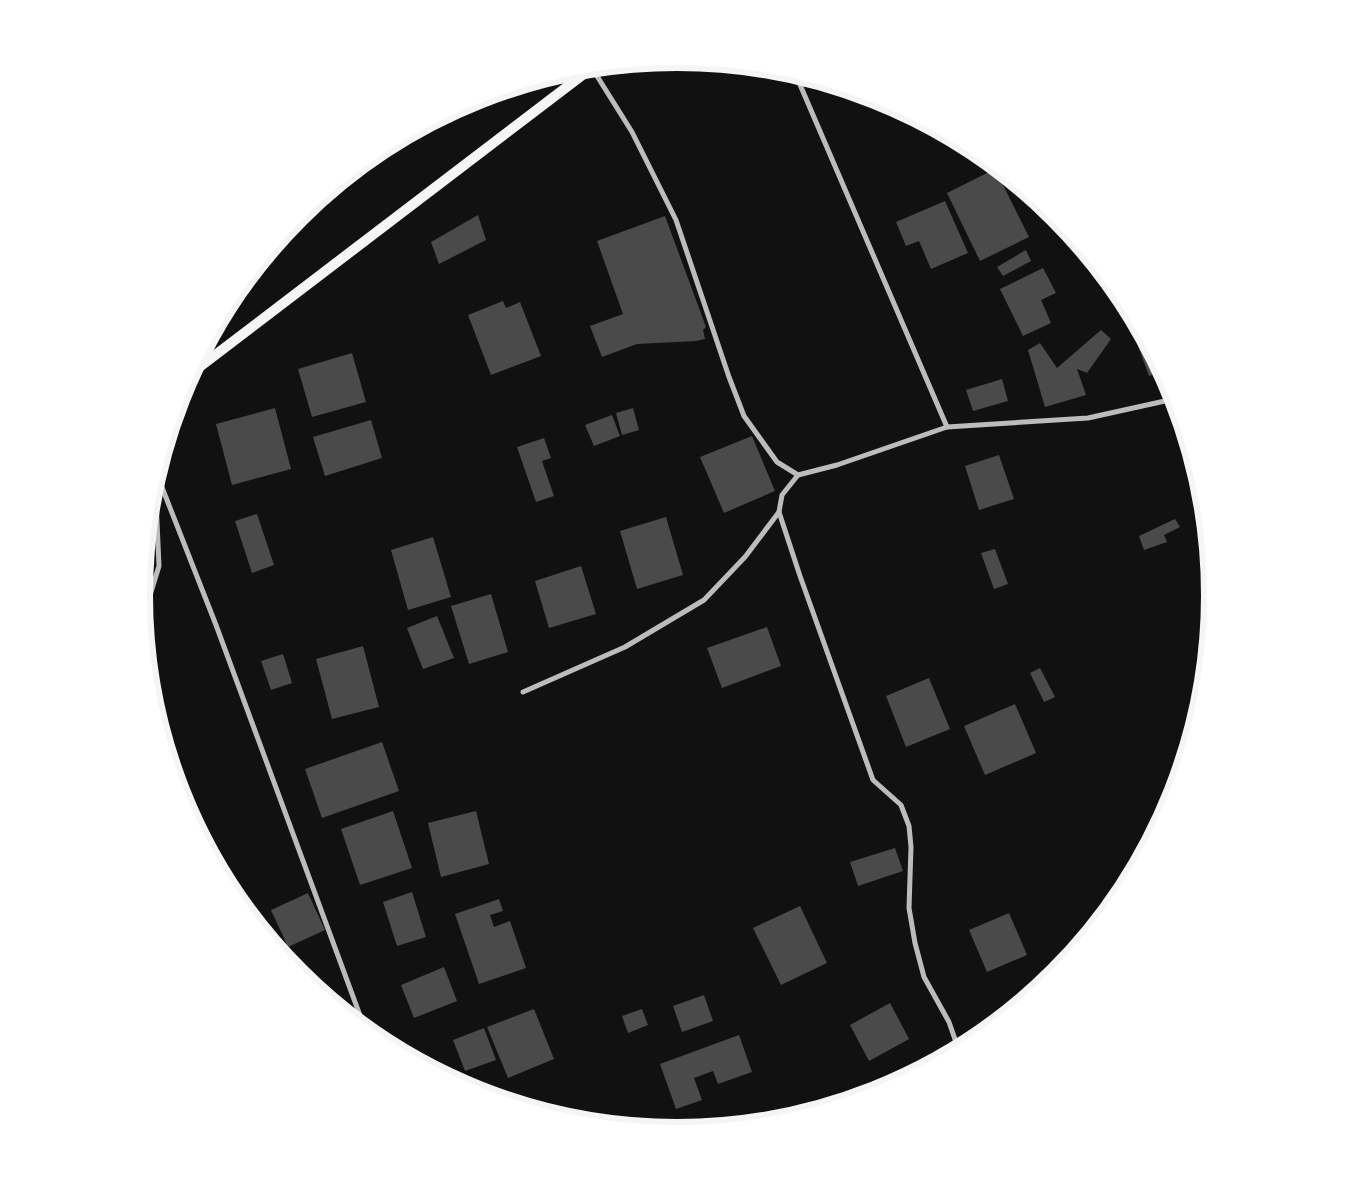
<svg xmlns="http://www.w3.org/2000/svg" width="1353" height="1189" font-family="Cabin,sans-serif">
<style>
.building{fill:#4a4a4a}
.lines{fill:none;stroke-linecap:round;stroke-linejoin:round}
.minor{stroke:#bcbcbc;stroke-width:5}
.secondary{stroke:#f5f5f5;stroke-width:10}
.rim{fill:none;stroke:#f5f5f5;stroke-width:6}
</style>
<rect width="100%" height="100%" fill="#111"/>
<g class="building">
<path d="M488 95 436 127 432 121 472 99Z"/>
<path d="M995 169 1029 237 980 261 947 193Z"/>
<path d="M945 201 968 253 931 269 919 241 906 246 896 222Z"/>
<path d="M478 215 486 240 439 264 431 242Z"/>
<path d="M665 216 706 327 703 330 705 339 696 341 637 344 602 357 590 326 623 314 597 241Z"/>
<path d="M283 234 285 237 276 243V242Z"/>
<path d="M1026 250 1031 261 1003 276 997 267Z"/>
<path d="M1043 268 1056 293 1041 300 1051 323 1023 336 1000 289Z"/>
<path d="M1110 283 1122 297 1136 324 1131 327 1109 284Z"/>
<path d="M503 301 506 308 520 302 541 356 491 375 468 315Z"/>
<path d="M1101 330 1111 339 1087 373 1077 369 1086 395 1045 407 1028 350 1040 343 1057 368Z"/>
<path d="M1143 335 1162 371 1149 376 1135 338Z"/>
<path d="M352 353 366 402 312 417 298 369Z"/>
<path d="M1002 379 1008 401 973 411 966 390Z"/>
<path d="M275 408 291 469 232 485 216 424Z"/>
<path d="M633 408 639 430 622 435 616 413Z"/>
<path d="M612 415 620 436 594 446 585 425Z"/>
<path d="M371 420 382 458 325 476 313 437Z"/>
<path d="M752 436 775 491 724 513 700 457Z"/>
<path d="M544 438 551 458 542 461 554 496 536 502 517 447Z"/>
<path d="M999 455 1014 499 979 510 965 466Z"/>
<path d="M257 514 274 565 252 573 235 521Z"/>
<path d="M666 517 683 575 637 589 620 531Z"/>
<path d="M1175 519 1180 527 1164 535 1167 542 1144 550 1139 536Z"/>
<path d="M433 537 451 597 408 610 391 550Z"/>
<path d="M995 549 1008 584 994 589 981 553Z"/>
<path d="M581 566 596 614 549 628 535 581Z"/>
<path d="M491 594 508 652 469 664 451 606Z"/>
<path d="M437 616 454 658 423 669 407 628Z"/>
<path d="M767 627 781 666 722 688 707 648Z"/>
<path d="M363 646 379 707 332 719 316 659Z"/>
<path d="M283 654 292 683 271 690 261 661Z"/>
<path d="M1040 668 1055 697 1044 702 1030 673Z"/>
<path d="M929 678 950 729 906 747 886 696Z"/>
<path d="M1015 704 1036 753 985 775 964 726Z"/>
<path d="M382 742 399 791 322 818 305 769Z"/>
<path d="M393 811 412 868 360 885 341 829Z"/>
<path d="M476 811 489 864 441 877 428 823Z"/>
<path d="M895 848 903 871 858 886 850 862Z"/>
<path d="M412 892 426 937 397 946 383 902Z"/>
<path d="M308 893 325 930 288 947 271 910Z"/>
<path d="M499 899 503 911 490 915 494 927 510 921 526 968 479 984 455 914Z"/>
<path d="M800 906 827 963 781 985 753 928Z"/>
<path d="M1009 913 1027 955 987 972 969 930Z"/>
<path d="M444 967 457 1001 414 1018 401 985Z"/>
<path d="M1042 983 1043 984 1017 1004 1014 997Z"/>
<path d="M704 995 713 1021 682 1032 673 1006Z"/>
<path d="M890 1003 909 1039 869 1061 850 1025Z"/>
<path d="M534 1009 554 1059 508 1078 487 1027Z"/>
<path d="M642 1009 648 1025 628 1033 622 1016Z"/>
<path d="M484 1028 496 1060 465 1071 453 1040Z"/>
<path d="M739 1035 752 1072 718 1084 713 1071 694 1078 702 1100 676 1109 660 1064Z"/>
</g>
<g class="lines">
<g class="minor">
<path d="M592 68 632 132 676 220 729 377 744 416 777 462 798 475 837 465 947 427 1088 418 1174 399"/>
<path d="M795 73 947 427"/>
<path d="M156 472 216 625 365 1029"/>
<path d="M798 475 782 495 779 512 800 576 873 780 901 805 909 826 911 847 909 908 915 943 924 977 949 1022 958 1048"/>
<path d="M143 618 159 566 155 477"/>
<path d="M523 692 625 647 704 600 745 557 779 512"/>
</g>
<path class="secondary" d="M189 375 593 67"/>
</g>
<path d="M0 0H1353V1189H0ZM150 595a527 527 0 1 1 1054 0a527 527 0 1 1-1054 0Z" fill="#fff" fill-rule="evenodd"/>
<path class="rim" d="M150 595a527 527 0 1 1 1054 0a527 527 0 1 1-1054 0Z"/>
</svg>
